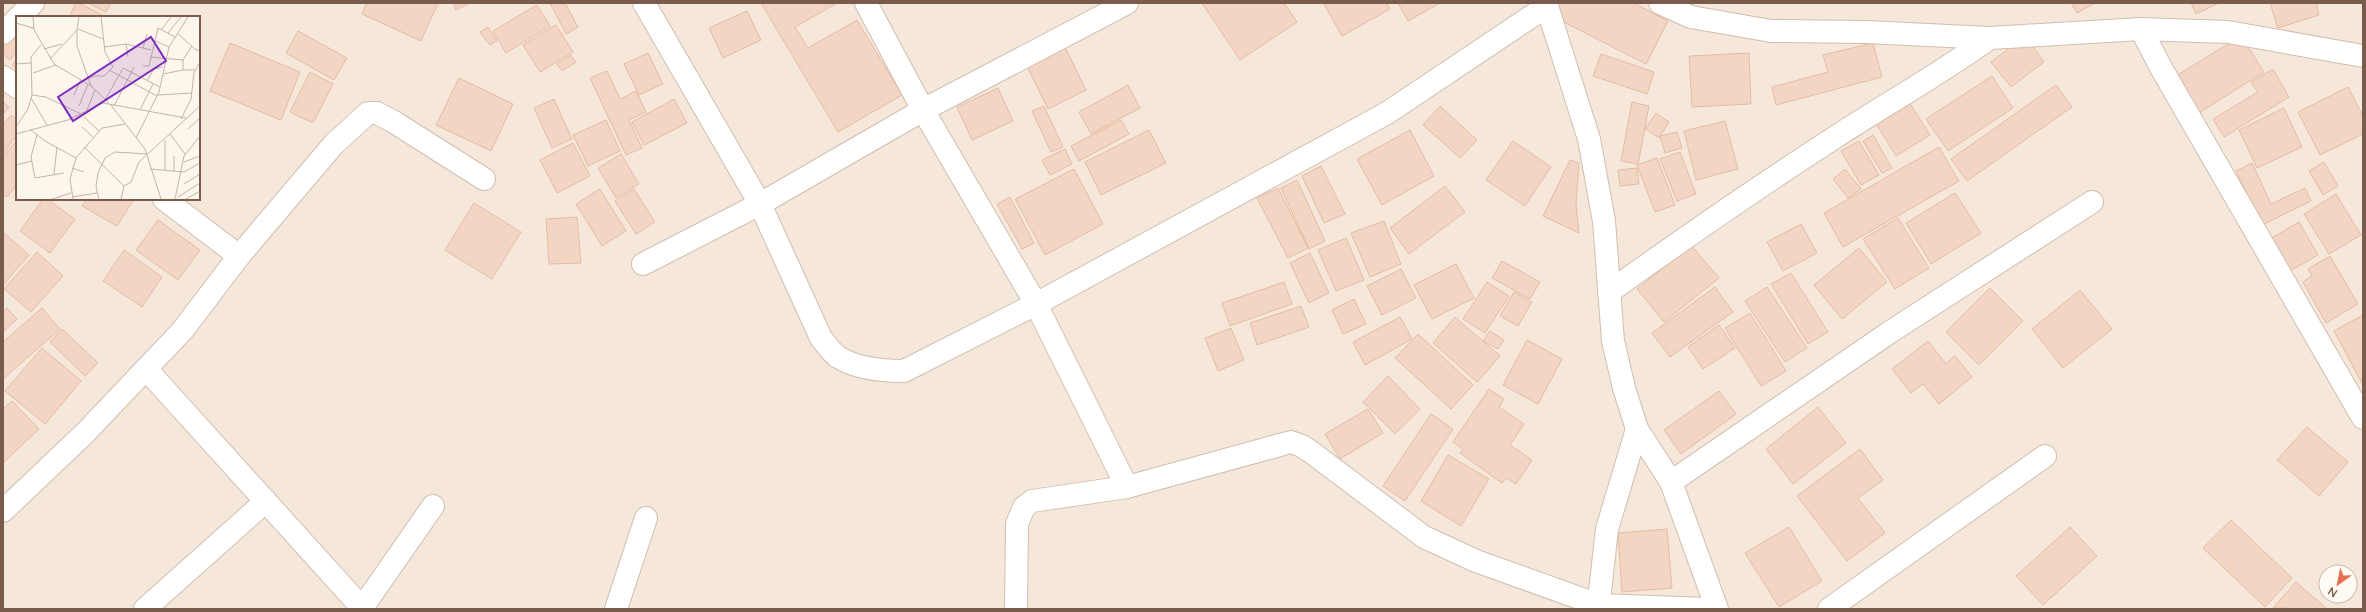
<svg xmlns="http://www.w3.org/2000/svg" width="2366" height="612" font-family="Lato,sans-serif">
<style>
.residential{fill:#f5e8da;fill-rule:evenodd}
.building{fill:#f3d5c3;stroke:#e6bba3}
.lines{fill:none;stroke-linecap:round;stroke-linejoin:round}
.minor-casing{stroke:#d1beb0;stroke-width:24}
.minor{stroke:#fff;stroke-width:22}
.inset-road{fill:none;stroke:#c5b3a7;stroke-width:1}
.view{fill:#7b2cbf;fill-opacity:0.15;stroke:#7b2cbf;stroke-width:2}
.inset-edge{fill:none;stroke:#7a5c4d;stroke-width:2}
</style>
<rect width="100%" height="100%" fill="#fdf6ec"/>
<path class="residential" d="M3 3H2363V609H3ZM17 17H199V199H17ZM2326 572H2350V596H2326Z"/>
<g class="building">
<path d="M76 3H79L104 16 69 17Z"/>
<path d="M88 3H111L106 12Z"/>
<path d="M367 3H438L421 41 362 14Z"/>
<path d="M453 3H470L456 10Z"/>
<path d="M550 3H565L578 27 566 34Z"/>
<path d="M761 3H837L795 27 808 48 857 20 902 95 838 132Z"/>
<path d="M1202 3H1284L1297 22 1240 60Z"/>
<path d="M1326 3H1386L1390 9 1342 36 1324 4Z"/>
<path d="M1398 3H1440L1408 21Z"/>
<path d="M1557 3H1634L1668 21 1646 64 1550 15Z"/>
<path d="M2071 3H2095L2077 13Z"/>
<path d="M2191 3H2219L2196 14Z"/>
<path d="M2270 3H2316L2319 15 2278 28Z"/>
<path d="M537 5 550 26 506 53 493 31Z"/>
<path d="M747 11 761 40 723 58 709 28Z"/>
<path d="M556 25 573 52 540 72 523 45Z"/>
<path d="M488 27 497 41 490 45 480 32Z"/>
<path d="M17 30V52L10 60 3 54V46Z"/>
<path d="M298 31 347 58 334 80 286 53Z"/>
<path d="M2025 36 2044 62 2011 87 1991 62Z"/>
<path d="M2241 36 2264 72 2194 116 2171 79Z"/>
<path d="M230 43 300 72 281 120 210 91Z"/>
<path d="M1063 43 1086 90 1048 109 1025 62Z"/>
<path d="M1873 43 1882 77 1776 105 1772 87 1828 72 1823 55Z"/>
<path d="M648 53 663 84 639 95 624 64Z"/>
<path d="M1749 53 1751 104 1692 107 1689 56Z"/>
<path d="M1601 54 1654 72 1647 94 1593 76Z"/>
<path d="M571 55 576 62 562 71 557 64Z"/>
<path d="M17 59V69L12 65Z"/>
<path d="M2273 69 2289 97 2224 137 2213 119 2258 92 2251 82Z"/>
<path d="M607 71 620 99 636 91 646 112 629 120 642 148 626 155 590 78Z"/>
<path d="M310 72 333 84 313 123 290 112Z"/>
<path d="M1992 76 2013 108 1948 151 1926 119Z"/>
<path d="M459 78 513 104 491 151 436 125Z"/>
<path d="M1128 85 1140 108 1091 134 1079 112Z"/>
<path d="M2056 85 2072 107 1967 181 1951 159Z"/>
<path d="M2348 87 2363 116V134L2320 155 2298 112Z"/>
<path d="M998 88 1013 121 972 140 957 107Z"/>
<path d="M1905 96 1930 135 1896 156 1872 117Z"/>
<path d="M554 99 572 139 552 148 534 108Z"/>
<path d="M674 99 687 123 644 145 632 122Z"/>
<path d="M3 102 9 107 3 114Z"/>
<path d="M1632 102 1649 106 1638 164 1621 161Z"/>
<path d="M1044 106 1063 147 1051 152 1032 111Z"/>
<path d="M1440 106 1477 140 1460 158 1423 125Z"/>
<path d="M2284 108 2302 147 2257 168 2239 130Z"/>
<path d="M1656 113 1669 122 1659 138 1645 129Z"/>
<path d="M11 115 17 119V135L3 154V125Z"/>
<path d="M606 120 620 151 588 166 573 135Z"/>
<path d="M1121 120 1129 134 1079 161 1071 146Z"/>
<path d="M1725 121 1738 169 1696 180 1684 131Z"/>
<path d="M1149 130 1166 163 1101 195 1085 162Z"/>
<path d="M1410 130 1434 176 1382 205 1357 159Z"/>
<path d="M1677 132 1682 148 1665 153 1660 136Z"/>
<path d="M1873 135 1892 168 1882 173 1863 141Z"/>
<path d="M17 140V185L7 197 3 194V157Z"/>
<path d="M1513 141 1551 167 1525 206 1486 180Z"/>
<path d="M1859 141 1879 175 1861 185 1841 151Z"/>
<path d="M573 143 590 176 557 193 540 160Z"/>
<path d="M1939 147 1959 181 1843 247 1824 213Z"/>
<path d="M1065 149 1072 164 1050 175 1042 160Z"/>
<path d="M1680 152 1696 194 1677 201 1660 159Z"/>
<path d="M621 154 639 184 616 198 598 168Z"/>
<path d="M1657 158 1675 205 1655 212 1637 165Z"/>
<path d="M1570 160 1579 163 1576 204 1579 233 1543 216Z"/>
<path d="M2324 162 2338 186 2323 195 2309 171Z"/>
<path d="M2252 163 2271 204 2305 188 2311 201 2262 225 2236 171Z"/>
<path d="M1321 166 1345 214 1324 223 1302 176Z"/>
<path d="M1637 168 1639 184 1620 186 1618 170Z"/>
<path d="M1074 169 1103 224 1045 255 1015 199Z"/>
<path d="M1845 169 1861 189 1848 198 1833 179Z"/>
<path d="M1297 180 1325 241 1309 249 1281 188Z"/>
<path d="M1445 186 1465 212 1409 254 1390 228Z"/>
<path d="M1278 188 1308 248 1288 258 1257 198Z"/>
<path d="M600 189 626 231 602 246 576 204Z"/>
<path d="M634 189 655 222 636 234 615 201Z"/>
<path d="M1955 193 1981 233 1931 264 1906 223Z"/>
<path d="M2336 194 2361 235 2329 254 2304 214Z"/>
<path d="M1010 197 1034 243 1022 249 997 204Z"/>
<path d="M43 199H47L75 219 50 253 20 231Z"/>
<path d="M86 199H134L117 226 82 206Z"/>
<path d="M474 203 521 232 492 279 445 250Z"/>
<path d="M577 217 581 263 549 264 546 219Z"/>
<path d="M1898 218 1929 268 1895 289 1863 239Z"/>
<path d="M158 220 200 250 178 280 136 250Z"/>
<path d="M1384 221 1401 264 1370 277 1351 233Z"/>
<path d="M2299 222 2318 255 2290 271 2270 239Z"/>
<path d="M1801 224 1817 253 1783 271 1767 242Z"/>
<path d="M3 232 29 255 3 285Z"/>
<path d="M1346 238 1364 280 1336 291 1318 250Z"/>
<path d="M1691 245 1719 278 1664 322 1637 289Z"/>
<path d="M1859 248 1887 282 1842 319 1814 285Z"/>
<path d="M124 250 162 277 142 307 103 281Z"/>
<path d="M37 252 63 276 31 312 4 289Z"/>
<path d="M1310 253 1329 293 1309 303 1290 263Z"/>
<path d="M2330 256 2358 304 2326 323 2303 282 2312 276 2308 269Z"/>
<path d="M1502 261 1540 282 1530 299 1492 278Z"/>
<path d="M1456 264 1474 298 1432 319 1414 285Z"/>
<path d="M1401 269 1416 298 1382 315 1367 286Z"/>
<path d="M1791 273 1828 332 1808 344 1771 284Z"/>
<path d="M1284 282 1292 304 1230 326 1222 303Z"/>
<path d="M1487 282 1509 296 1485 333 1463 319Z"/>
<path d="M1715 287 1733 312 1670 357 1652 333Z"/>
<path d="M1767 287 1807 348 1785 362 1745 301Z"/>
<path d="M1990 288 2023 321 1979 365 1946 332Z"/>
<path d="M2080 290 2112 329 2063 368 2032 329Z"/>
<path d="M1514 292 1532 302 1518 326 1500 316Z"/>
<path d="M1354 299 1366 324 1343 334 1332 310Z"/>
<path d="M1301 306 1309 327 1257 345 1250 323Z"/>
<path d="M7 308 17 319 3 332V312Z"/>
<path d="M42 308 60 329 3 379V342Z"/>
<path d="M1750 313 1786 371 1761 386 1725 328Z"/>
<path d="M2363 315V385L2334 331Z"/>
<path d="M1400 317 1412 339 1365 365 1353 342Z"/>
<path d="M1455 317 1500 356 1477 382 1433 343Z"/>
<path d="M1719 325 1735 348 1703 369 1688 347Z"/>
<path d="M1231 328 1244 360 1218 371 1205 338Z"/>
<path d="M62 329 98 363 85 376 50 342Z"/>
<path d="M1490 331 1504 340 1498 349 1483 341Z"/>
<path d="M1418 334 1473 385 1451 409 1395 358Z"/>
<path d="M1527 340 1562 359 1538 404 1503 385Z"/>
<path d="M1928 341 1946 364 1955 356 1972 377 1939 404 1923 384 1911 393 1892 369Z"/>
<path d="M42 348 81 381 45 424 5 391Z"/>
<path d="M1388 376 1420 409 1395 434 1363 402Z"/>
<path d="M1489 389 1504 399 1499 407 1524 424 1510 445 1532 460 1516 484 1506 478 1502 483 1460 453 1463 449 1453 442Z"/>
<path d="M1719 391 1736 414 1681 454 1664 430Z"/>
<path d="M12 401 39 429 3 463V409Z"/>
<path d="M1818 407 1846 443 1793 484 1766 449Z"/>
<path d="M1368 409 1383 433 1340 459 1325 434Z"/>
<path d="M1431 414 1453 429 1405 501 1383 486Z"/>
<path d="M2307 427 2348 462 2319 496 2277 460Z"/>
<path d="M1860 449 1883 480 1858 498 1885 533 1847 561 1797 496Z"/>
<path d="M1448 455 1489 479 1461 526 1421 501Z"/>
<path d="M2231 520 2292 578 2265 607 2203 548Z"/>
<path d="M1789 527 1822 581 1779 607 1745 553Z"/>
<path d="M2070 527 2097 556 2043 605 2016 576Z"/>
<path d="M1667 529 1672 588 1622 592 1618 533Z"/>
<path d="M2296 582 2326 608 2325 609 2273 608Z"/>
</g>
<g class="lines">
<g class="minor-casing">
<g id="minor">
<path d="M644 3 760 204 821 338C826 344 832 353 838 357 857 369 882 371 904 371L1036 304 1387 113 1547 6"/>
<path d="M866 3 923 110 1036 304 1127 487"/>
<path d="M1546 3 1589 139 1604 221 1613 341 1624 388 1637 429 1671 482 1717 609"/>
<path d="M1660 3 1691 17 1771 31 1866 32 1990 38 2141 29 2228 32 2363 56"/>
<path d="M19 17 33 3"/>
<path d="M2141 29 2160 66 2363 418"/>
<path d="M3 33 17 19"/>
<path d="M3 77 17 87"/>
<path d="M164 199 239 256"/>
<path d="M643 264 760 204 923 110 1127 3"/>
<path d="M1609 292C1683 239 1758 187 1834 138 1886 104 1940 74 1990 38"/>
<path d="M147 370 363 609"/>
<path d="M1671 482 1890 332 2092 202"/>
<path d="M3 511 85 433 182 331 239 256 334 144 368 113H377L394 122 484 179"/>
<path d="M362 608 433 506"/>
<path d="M145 609 266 501"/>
<path d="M616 609 646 518"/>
<path d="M1016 609 1017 524 1024 507 1032 501 1127 487 1291 442 1302 446 1311 452 1424 537 1476 561 1599 605 1707 609"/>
<path d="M1598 609 1607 529 1637 429"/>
<path d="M1829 609 2045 456"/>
</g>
</g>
<use href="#minor" class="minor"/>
</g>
<g transform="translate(16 16)">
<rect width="184" height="184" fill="#fdf6ec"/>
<path class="inset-road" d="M17 1 18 13M0 7 17 12 38 48 75 70 93 87M62 13 87 23M61 14V30L75 70M145 14 155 1M152 17 165 1M161 17 180 34H184M137 24 153 31M110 28 112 41M88 31 110 28 135 34M127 32 131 18M28 33 46 28M134 41 167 44M34 43 61 14 63 1M0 48 15 47M127 50H133L142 12 159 21M93 54 141 80M167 54V44L176 30M17 57 40 49M147 58 167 54H179M67 65 78 60H88L97 51 89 36 85 1M131 65 138 53 147 51M16 79 15 41 25 29M58 79 65 63M142 79 176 77M15 82 31 109M89 84 107 52 144 71M94 88 129 133 145 183M63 90 72 68M98 90 118 51M71 94 79 74M124 94 137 68M68 101 83 115M165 103 175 83 178 57 184 46M0 111 12 93 16 79 30 81 65 98M66 111 77 121M14 113 29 125 60 142M172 113 184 102M0 118 52 104 87 87 170 102M154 118 169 138M21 119 15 141 19 162 48 157M120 122 143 76 153 31 172 1M149 124V154M68 131 108 170 115 166 123 146 184 90M168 146 184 140M0 149 16 145M56 152 68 156M134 153 168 156 184 147M158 155V140M38 158 41 131M168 168 184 158M56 181 81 177M162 181 184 167M36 183 55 177M57 183 54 163 60 142 86 112 109 108M83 183 80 171 82 157 89 142 99 136 131 138M105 183 108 170M159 183 168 140 184 120M170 183 184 175"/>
<path class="view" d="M135 21 150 45 57 105 42 81Z"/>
<rect width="184" height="184" class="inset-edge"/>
</g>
<rect width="2366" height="612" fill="none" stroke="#7a5c4d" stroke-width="8"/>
<g transform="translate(2338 584) rotate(213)"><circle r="19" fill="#fffaf3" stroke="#cabbb1"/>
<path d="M0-3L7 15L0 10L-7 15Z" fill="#e76f51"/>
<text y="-6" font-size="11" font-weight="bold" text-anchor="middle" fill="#7a5c4d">N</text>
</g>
</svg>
